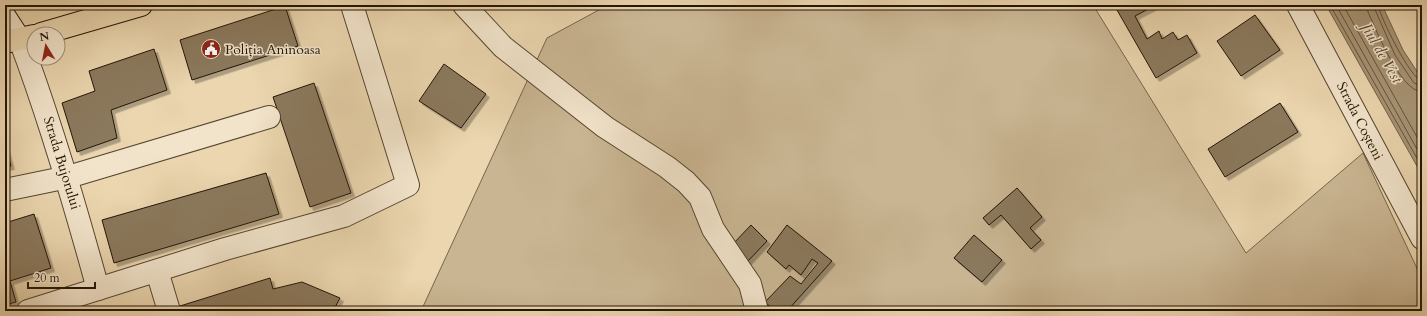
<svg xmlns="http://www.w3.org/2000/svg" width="1427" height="316" font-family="Cardo,serif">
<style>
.green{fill:#c9b592;stroke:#76654c}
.water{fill:#a79475;stroke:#726148}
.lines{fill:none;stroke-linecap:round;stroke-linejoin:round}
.shore{stroke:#64543d;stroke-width:1}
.building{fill:#8b795d;stroke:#221505;filter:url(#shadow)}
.street-casing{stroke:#544530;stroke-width:24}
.secondary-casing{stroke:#221505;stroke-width:24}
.primary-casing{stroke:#221505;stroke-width:24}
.street{stroke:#f2e4cb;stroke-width:22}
.secondary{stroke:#f2e4cb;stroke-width:22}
.primary{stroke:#ebd6af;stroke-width:22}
.labels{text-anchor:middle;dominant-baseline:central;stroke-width:3;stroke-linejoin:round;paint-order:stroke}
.poi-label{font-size:14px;fill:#221505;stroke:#f2e4cb;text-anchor:start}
.street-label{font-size:14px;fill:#221505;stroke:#f2e4cb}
.water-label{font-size:15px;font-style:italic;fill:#574832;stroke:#f2e4cb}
</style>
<defs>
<filter id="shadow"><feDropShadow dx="3.5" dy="3.5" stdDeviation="0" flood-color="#0004"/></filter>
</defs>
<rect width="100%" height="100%" fill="#ebd6af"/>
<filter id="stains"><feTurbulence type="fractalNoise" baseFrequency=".005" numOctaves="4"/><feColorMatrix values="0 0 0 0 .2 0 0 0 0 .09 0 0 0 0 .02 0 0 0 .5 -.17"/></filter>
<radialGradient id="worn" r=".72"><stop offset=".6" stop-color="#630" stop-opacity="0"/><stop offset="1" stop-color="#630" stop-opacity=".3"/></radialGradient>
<path class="green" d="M608 5H1093L1246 253 1363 153 1422 279V311H421L547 38Z"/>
<path class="water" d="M1326 5H1382L1403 50 1422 79V175Z"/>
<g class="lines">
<g class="shore">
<path d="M1330 5 1422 167"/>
<path d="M1336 5 1422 158"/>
<path d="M1343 5 1422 146"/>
<path d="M1367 5 1368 12C1377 31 1400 91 1422 92"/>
<path d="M1373 5 1395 55 1414 83 1422 86"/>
<path d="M1378 5C1380 17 1411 80 1422 81"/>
</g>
</g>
<g class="building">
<path d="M1124 5H1156L1135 16 1147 39 1159 31 1162 39 1173 32 1178 40 1187 35 1197 53 1156 78 1117 10Z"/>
<path d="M285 6 298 46 192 80 180 40Z"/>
<path d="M1255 15 1280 50 1241 76 1217 41Z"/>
<path d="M154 49 167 90 111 110 117 138 77 152 62 103 95 91 89 71Z"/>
<path d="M444 64 486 94 461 128 419 101Z"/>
<path d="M314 83 351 193 310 207 273 97Z"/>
<path d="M1280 103 1298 132 1225 177 1208 149Z"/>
<path d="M5 145 11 166 5 167Z"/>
<path d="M266 173 279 214 114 263 102 220Z"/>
<path d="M1017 188 1042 217 1030 228 1041 240 1031 249 1001 215 989 225 983 218Z"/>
<path d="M34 214 51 268 10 281 16 302 5 305V223Z"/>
<path d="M751 225 767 241 747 262 731 246Z"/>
<path d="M787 225 832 261 787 311H775L765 302 790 276 801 284 818 263 812 259 801 275 789 265 786 269 767 252Z"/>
<path d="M974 235 1002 260 982 282 954 258Z"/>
<path d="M270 278 273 289 302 282 340 298 333 311H182L180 306Z"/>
</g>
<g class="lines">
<g class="street-casing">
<g id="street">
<path d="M464 5 503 47 605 127 667 167 686 182 700 197 713 229 750 284 757 311"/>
<path d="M1298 5 1422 238"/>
<path d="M20 40C51 122 75 205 98 289"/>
<path d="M5 190 68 177 269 117"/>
<path d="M157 271 169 311"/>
<path d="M28 311 225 249 344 216 408 185 352 5"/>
</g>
</g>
<g class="secondary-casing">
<path id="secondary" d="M5 17 20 40"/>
</g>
<g class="primary-casing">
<g id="primary">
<path d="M41 34 141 5"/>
<path d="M5 42 34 36"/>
</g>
</g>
<use href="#street" class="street"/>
<use href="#secondary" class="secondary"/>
<use href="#primary" class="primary"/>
</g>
<defs>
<g id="civic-disc" transform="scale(1)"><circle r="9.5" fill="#8f2418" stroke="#f2e4cb"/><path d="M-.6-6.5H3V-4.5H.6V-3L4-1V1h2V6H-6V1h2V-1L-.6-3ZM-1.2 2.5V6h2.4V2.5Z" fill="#fff"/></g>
</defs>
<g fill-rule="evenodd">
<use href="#civic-disc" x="211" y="49"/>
</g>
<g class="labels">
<g class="poi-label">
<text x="225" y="49">Poliția Aninoasa</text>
</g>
<g class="street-label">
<text transform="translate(1360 121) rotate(63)">Strada Coșteni</text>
<text transform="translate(62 163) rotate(73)">Strada Bujorului</text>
</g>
<g class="water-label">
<text transform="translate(1382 53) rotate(60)">Jiul de Vest</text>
</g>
</g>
<rect width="1427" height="316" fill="none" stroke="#ebd6af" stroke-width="20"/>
<rect x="6" y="6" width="1415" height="304" fill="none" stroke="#221505" stroke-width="2"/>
<rect x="10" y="10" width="1407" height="296" fill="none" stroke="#221505"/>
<g transform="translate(46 46) rotate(350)"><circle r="19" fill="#f2e4cb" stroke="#9f917c"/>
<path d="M0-3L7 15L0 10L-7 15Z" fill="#8f2418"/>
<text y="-6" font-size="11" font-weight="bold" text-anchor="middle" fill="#221505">N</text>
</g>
<path d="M28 282v6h67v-6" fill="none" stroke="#221505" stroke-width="2"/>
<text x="34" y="282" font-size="12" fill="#221505" stroke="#f2e4cb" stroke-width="3" paint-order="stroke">20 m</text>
<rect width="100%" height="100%" filter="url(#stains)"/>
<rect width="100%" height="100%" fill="url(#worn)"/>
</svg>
